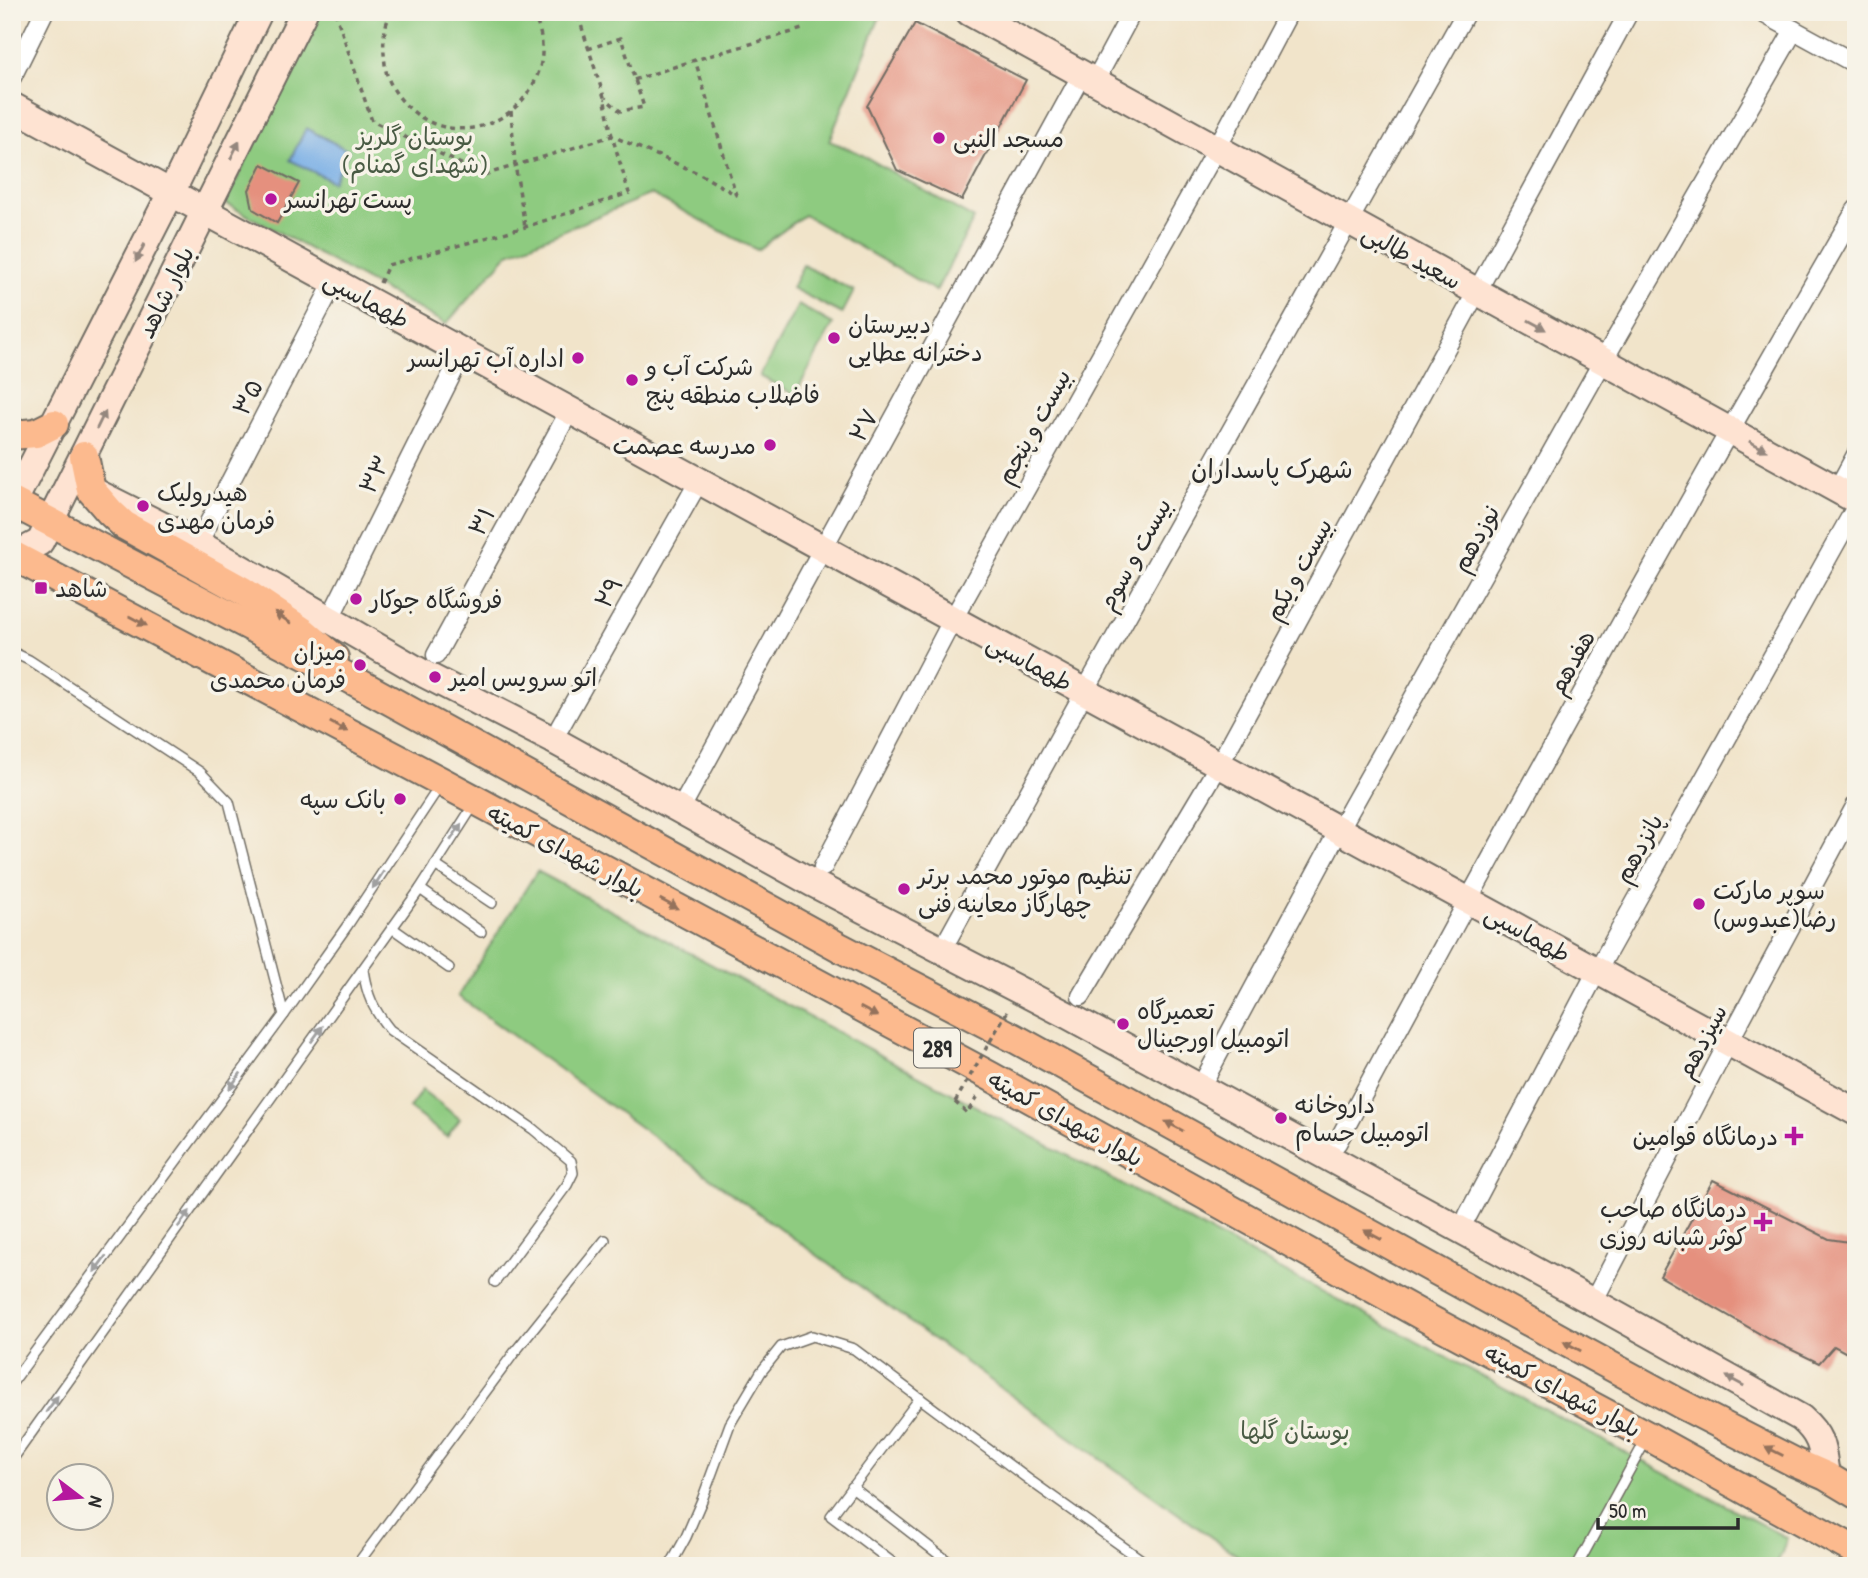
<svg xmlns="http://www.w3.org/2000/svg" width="1868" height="1578" font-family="'Patrick Hand','Playpen Sans Arabic',sans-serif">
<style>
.green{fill:#8ecb80;stroke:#5c7b56;stroke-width:2}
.water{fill:#78aee6;stroke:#526c88;stroke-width:2}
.building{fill:#e5907e}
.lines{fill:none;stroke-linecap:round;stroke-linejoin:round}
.lane-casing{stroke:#706c63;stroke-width:12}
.street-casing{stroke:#706c63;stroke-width:21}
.secondary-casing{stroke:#706c63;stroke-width:30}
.primary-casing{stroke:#706c63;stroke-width:32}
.path{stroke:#706c63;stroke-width:3.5;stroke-dasharray:5 5;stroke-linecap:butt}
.lane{stroke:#fff;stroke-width:9}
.street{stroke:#fff;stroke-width:18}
.secondary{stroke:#fee3d2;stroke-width:26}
.primary{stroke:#fcba8e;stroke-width:28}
.path-bridge{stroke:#706c63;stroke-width:3.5;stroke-dasharray:5 5;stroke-linecap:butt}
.oneway{fill:#94877e}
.oneway2{fill:#94725c}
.oneway3{fill:#a0a0a0}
.poi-dot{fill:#b5179e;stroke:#f7f3e8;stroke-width:2.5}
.labels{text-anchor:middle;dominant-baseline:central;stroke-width:7;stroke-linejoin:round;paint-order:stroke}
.shield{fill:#f7f3e8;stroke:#686764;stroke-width:2}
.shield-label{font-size:23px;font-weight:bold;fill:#2b2b2b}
.park-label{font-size:24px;fill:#495b44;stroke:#f7f3e8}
.poi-label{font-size:24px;fill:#2b2b2b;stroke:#f7f3e8;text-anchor:start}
.street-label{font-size:24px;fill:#2b2b2b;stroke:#f7f3e8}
.neighbourhood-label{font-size:26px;fill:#2b2b2b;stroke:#f7f3e8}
</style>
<rect width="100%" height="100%" fill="#f7f3e8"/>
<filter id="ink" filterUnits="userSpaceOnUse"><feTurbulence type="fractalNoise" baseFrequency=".0143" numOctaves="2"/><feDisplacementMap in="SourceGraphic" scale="14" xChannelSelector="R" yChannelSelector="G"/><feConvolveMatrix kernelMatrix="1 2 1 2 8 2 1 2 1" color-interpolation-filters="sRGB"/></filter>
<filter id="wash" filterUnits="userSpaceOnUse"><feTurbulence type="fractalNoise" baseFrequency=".00686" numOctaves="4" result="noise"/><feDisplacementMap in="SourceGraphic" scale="28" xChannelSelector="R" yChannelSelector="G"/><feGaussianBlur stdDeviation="1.57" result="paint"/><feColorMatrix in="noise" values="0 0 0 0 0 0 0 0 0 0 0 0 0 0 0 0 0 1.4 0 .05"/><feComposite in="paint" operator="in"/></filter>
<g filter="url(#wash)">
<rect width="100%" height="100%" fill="#f1e4ca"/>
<g class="green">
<path d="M320 12H882L829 141 857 152 974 219 936 291 804 215 757 250 651 194 509 253 446 324 225 203Z"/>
<path d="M803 265 854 291 842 314 792 288Z"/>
<path d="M798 305 833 324 795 395 760 376Z"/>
<path d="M537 871 1216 1235 1787 1538 1781 1555 1775 1566H1252L1033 1411 458 996Z"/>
<path d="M422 1090 460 1119 447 1137 409 1108Z"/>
</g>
<path class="water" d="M306 128 349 151 333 182 290 160Z"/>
<g id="blocks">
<g class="building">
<path d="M915 23 1026 80 962 200 897 170 867 106Z"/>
<path d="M262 164 299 183 277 223 253 209 249 190Z"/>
<path d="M1713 1180 1829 1239 1856 1243V1358L1834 1346 1819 1363 1769 1339 1660 1276Z"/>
</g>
</g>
</g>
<g filter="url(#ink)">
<use href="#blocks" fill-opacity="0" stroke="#706c63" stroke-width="2"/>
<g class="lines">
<g class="lane-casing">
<g id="lane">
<path d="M12 652 29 660 200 772 229 802 284 1015"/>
<path d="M435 865 492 903"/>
<path d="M420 889 481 932"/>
<path d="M392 928 449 968"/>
<path d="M363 970C367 996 373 1009 390 1030L533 1129 571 1161 573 1173 567 1185 495 1282"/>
<path d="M12 1383 284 1015 347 926 441 784"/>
<path d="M12 1460 420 889 475 803"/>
<path d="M852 1487 954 1566"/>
<path d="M356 1566 514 1353 605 1240"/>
<path d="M670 1566 686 1537 702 1500 730 1424 761 1372 781 1347 812 1336 854 1349 1032 1482 1150 1566"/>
<path d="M897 1566 831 1516 920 1398"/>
<path d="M1577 1566 1647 1438"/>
</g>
</g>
<g class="street-casing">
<g id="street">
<path d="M1761 12 1856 64"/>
<path d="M12 77 44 12"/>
<path d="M1095 81 1132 12"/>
<path d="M1837 490 1856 455"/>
<path d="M203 534 334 282"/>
<path d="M330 618 463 352"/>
<path d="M436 655 570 410"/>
<path d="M560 727 699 481"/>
<path d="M686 799 1082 74"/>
<path d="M823 867 953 619 1217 148 1289 12"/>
<path d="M949 937 1085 691 1466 12"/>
<path d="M1081 996 1219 765 1629 12"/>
<path d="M1207 1075 1339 830 1603 361 1794 30"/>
<path d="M1337 1143C1505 829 1678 518 1856 210"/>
<path d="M1468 1215 1597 971 1856 507"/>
<path d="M1593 1302 1728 1043 1856 805"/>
</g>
</g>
<g class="secondary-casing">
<g id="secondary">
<path d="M969 12 1856 500"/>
<path d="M12 106 1856 1112"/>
<path d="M95 492 199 544 426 675 553 740 814 884 1069 1016 1593 1302 1801 1418C1823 1437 1822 1449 1826 1476"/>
<path d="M12 505 171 193 259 12"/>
<path d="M12 552 13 556 40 542 304 12"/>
</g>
</g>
<g class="primary-casing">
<g id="primary">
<path d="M12 435 36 433 54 424"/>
<path d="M84 456 91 490 110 512 124 525 243 591 304 632 334 658"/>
<path d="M12 502 351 679 841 948 1016 1039 1570 1344 1679 1403 1794 1462 1826 1476 1856 1494"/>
<path d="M12 555 442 782 990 1076 1434 1322 1648 1436 1856 1551"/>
</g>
</g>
<g class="path">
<path d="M335 12 372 121 484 175 612 136 698 173 736 195 695 60"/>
<path d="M392 12C382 27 383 47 385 64 386 80 396 95 407 106 471 169 575 90 532 12"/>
<path d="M588 49 621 38 644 107 620 111 605 98"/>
<path d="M634 80 695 60 806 28"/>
<path d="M511 111 515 164 525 227"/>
<path d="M380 283 388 265 525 227 629 193 612 136 604 97 577 12"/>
<path d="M955 1102 967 1113 978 1096"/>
</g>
<use href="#lane" class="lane"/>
<use href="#street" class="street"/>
<use href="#secondary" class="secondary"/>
<use href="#primary" class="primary"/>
<path class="path-bridge" d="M955 1102 1007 1012"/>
</g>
<defs><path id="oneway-solid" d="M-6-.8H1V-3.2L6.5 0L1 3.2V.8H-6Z" transform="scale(1.75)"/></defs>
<g class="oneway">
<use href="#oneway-solid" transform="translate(235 150) rotate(-63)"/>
<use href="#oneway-solid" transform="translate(140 253) rotate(117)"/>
<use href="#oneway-solid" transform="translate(1537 325) rotate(29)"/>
<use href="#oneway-solid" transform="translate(101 420) rotate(-64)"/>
<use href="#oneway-solid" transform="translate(1758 446) rotate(29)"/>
<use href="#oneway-solid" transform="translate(1735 1381) rotate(-151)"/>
</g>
<g class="oneway2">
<use href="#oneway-solid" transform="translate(283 618) rotate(-146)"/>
<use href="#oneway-solid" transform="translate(138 621) rotate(28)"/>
<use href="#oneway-solid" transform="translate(339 727) rotate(28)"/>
<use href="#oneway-solid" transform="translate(669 904) rotate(28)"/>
<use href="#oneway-solid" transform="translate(869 1012) rotate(28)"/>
<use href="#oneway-solid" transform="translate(1174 1126) rotate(-152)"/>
<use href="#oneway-solid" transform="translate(1373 1235) rotate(-151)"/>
<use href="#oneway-solid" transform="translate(1572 1346) rotate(-151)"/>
<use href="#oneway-solid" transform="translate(1774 1451) rotate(-153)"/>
</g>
<g class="oneway3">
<use href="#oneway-solid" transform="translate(456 832) rotate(-57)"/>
<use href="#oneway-solid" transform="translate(378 880) rotate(123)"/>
<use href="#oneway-solid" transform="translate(317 1034) rotate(-54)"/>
<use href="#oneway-solid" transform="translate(235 1081) rotate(126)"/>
<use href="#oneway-solid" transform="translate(184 1219) rotate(-54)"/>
<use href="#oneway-solid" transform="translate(100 1264) rotate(126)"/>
<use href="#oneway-solid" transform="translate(52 1404) rotate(-54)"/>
</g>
</g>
<g class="poi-dot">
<circle cx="939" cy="138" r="7"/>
<circle cx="271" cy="199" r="7"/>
<circle cx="834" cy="338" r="7"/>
<circle cx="578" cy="358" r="7"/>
<circle cx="632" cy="380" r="7"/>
<circle cx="770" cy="445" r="7"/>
<circle cx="143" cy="506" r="7"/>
<rect x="34" y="581" width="14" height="14" rx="3.5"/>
<circle cx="356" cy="599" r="7"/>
<circle cx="360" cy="665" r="7"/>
<circle cx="435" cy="677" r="7"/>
<circle cx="400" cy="799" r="7"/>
<circle cx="904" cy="889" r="7"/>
<circle cx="1699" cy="904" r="7"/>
<circle cx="1123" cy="1024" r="7"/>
<circle cx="1281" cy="1118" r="7"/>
<path d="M1790.5 1125.5h7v7h7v7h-7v7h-7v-7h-7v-7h7z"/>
<path d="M1759.5 1211.5h7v7h7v7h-7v7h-7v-7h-7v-7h7z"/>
</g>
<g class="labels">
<rect class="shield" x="914" y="1028.5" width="46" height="39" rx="5"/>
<g class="shield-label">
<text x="937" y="1048">289</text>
</g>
<g class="park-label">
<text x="415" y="136">بوستان گلریز<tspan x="415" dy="28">(شهدای گمنام)</tspan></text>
<text x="1295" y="1430">بوستان گلها</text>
</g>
<g class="poi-label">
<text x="953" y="138">مسجد النبی</text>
<text x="285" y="199">پست تهرانسر</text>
<text x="848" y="324">دبیرستان<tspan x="848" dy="28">دخترانه عطایی</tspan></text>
<text x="564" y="358" text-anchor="end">اداره آب تهرانسر</text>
<text x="646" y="366">شرکت آب و<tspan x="646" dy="28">فاضلاب منطقه پنج</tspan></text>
<text x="756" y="445" text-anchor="end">مدرسه عصمت</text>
<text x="157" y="492">هیدرولیک<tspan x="157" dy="28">فرمان مهدی</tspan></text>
<text x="55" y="588">شاهد</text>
<text x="370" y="599">فروشگاه جوکار</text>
<text x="346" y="651" text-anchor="end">میزان<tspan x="346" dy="28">فرمان محمدی</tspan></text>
<text x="449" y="677">اتو سرویس امیر</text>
<text x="386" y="799" text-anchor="end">بانک سپه</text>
<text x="918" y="875">تنظیم موتور محمد برتر<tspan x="918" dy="28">چهارگاز معاینه فنی</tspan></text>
<text x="1713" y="890">سوپر مارکت<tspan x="1713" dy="28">رضا(عبدوس)</tspan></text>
<text x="1137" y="1010">تعمیرگاه<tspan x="1137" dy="28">اتومبیل اورجینال</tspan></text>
<text x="1295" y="1104">داروخانه<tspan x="1295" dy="28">اتومبیل حسام</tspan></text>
<text x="1778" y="1136" text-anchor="end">درمانگاه قوامین</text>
<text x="1747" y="1208" text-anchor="end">درمانگاه صاحب<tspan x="1747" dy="28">کوثر شبانه روزی</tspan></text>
</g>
<g class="street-label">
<text transform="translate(1412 256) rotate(29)">سعید طالبی</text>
<text transform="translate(165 292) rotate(-64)">بلوار شاهد</text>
<text transform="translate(367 299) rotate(29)">طهماسبی</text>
<text transform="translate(247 397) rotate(-62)">۳۵</text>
<text transform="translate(863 425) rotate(-61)">۲۷</text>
<text transform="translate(1033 426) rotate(-61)">بیست و پنجم</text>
<text transform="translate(374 474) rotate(-63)">۳۳</text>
<text transform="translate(481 521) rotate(-61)">۳۱</text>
<text transform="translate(1475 538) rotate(-61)">نوزدهم</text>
<text transform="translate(1134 554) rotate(-61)">بیست و سوم</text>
<text transform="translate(1298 569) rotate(-61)">بیست و یکم</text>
<text transform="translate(608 592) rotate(-61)">۲۹</text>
<text transform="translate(1030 662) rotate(29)">طهماسبی</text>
<text transform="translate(1571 662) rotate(-61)">هفدهم</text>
<text transform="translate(1638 848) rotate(-61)">پانزدهم</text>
<text transform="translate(566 850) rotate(28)">بلوار شهدای کمیته</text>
<text transform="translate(1528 933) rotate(29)">طهماسبی</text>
<text transform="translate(1701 1041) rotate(-62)">سیزدهم</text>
<text transform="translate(1066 1118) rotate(29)">بلوار شهدای کمیته</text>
<text transform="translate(1563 1390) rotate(28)">بلوار شهدای کمیته</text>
</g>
<g class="neighbourhood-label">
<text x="1272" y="468">شهرک پاسداران</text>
</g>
</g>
<rect width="1868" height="1578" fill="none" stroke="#f7f3e8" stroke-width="42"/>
<g transform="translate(80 1497) rotate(106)"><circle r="33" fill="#f7f3e8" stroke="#a5a39c" stroke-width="2"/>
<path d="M0-5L12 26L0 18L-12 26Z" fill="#b5179e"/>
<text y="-10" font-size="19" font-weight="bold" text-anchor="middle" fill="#2b2b2b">N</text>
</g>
<path d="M1598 1518v10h140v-10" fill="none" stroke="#2b2b2b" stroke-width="3.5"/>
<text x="1609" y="1518" font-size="21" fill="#2b2b2b" stroke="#f7f3e8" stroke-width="5" paint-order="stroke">50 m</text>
</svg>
